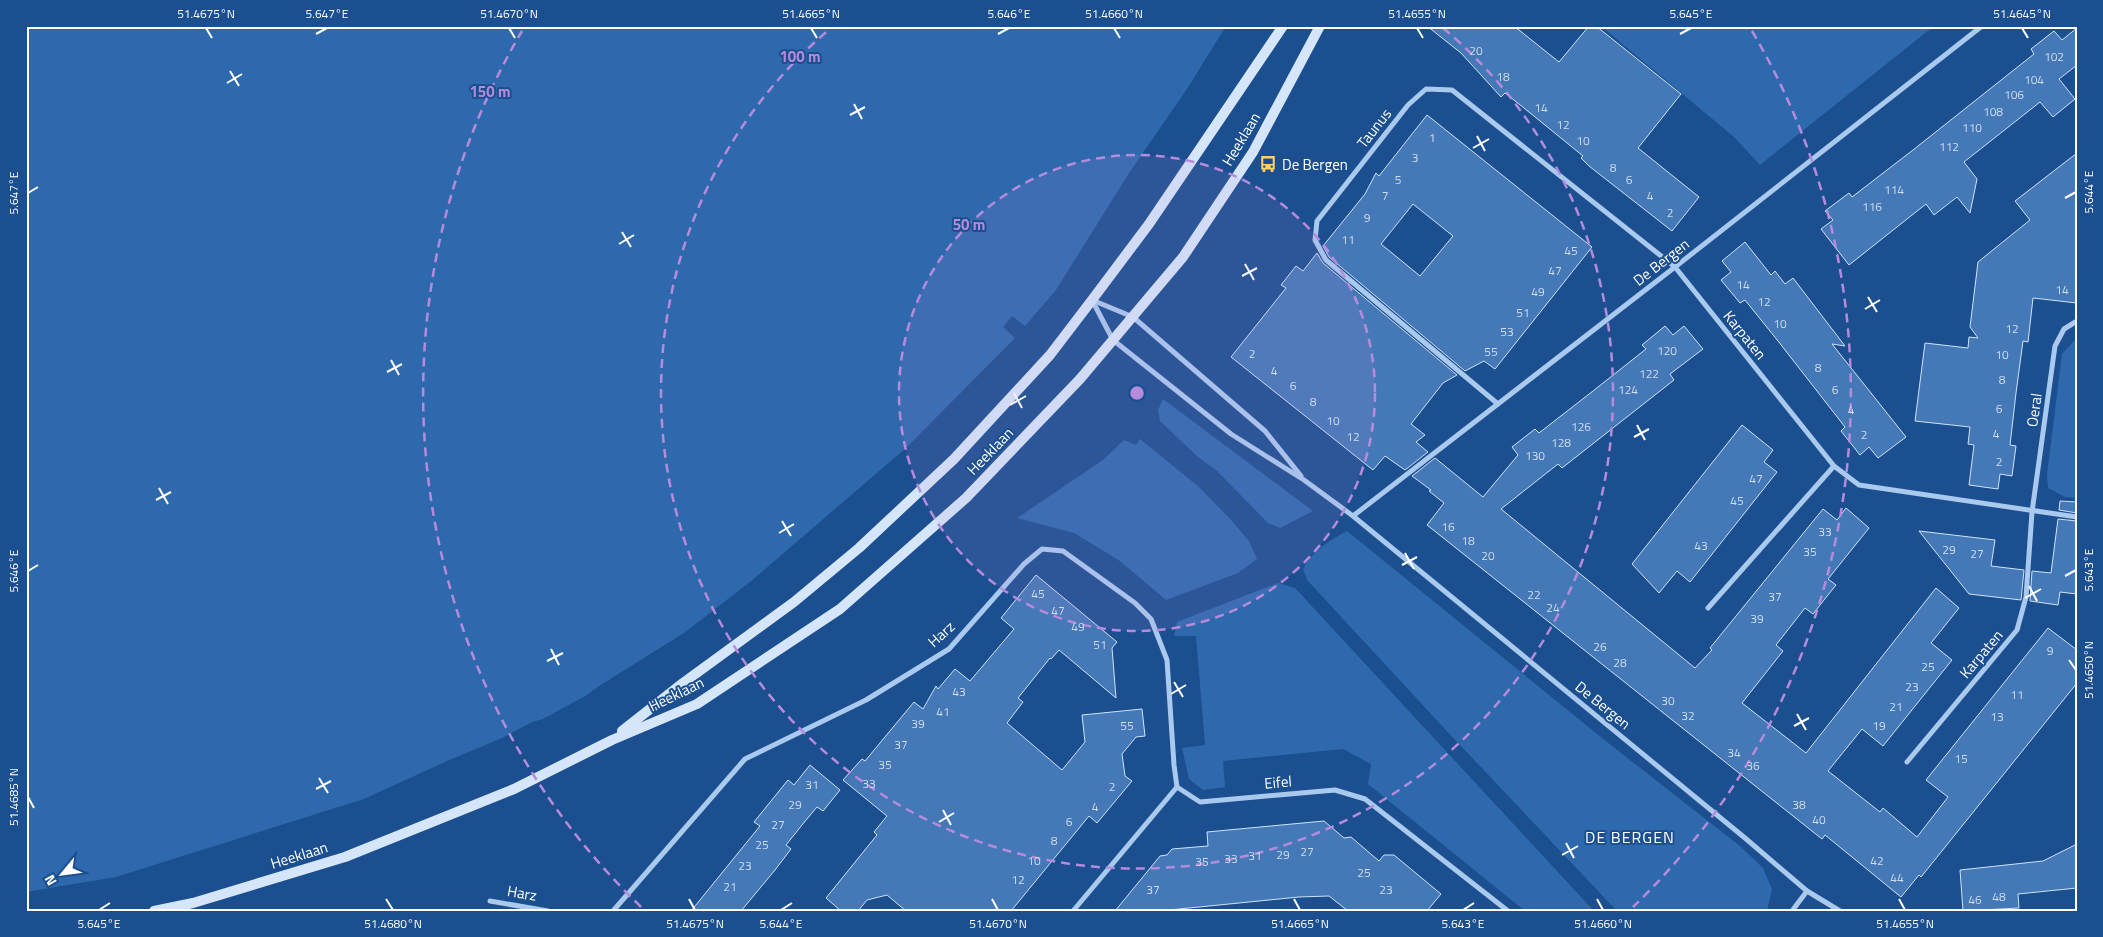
<svg xmlns="http://www.w3.org/2000/svg" width="2103" height="937" font-family="'Titillium Web',sans-serif">
<style>
.green{fill:#2e69ad}
.building{fill:#4478b7;stroke:#cfe3fa;fill-rule:evenodd}
.lines{fill:none;stroke-linecap:round;stroke-linejoin:round}
.street{stroke:#a9c9ee;stroke-width:5}
.secondary{stroke:#d6e6fa;stroke-width:10}
.ticks{fill:none;stroke:#fff;stroke-width:2}
.ring{fill:none;stroke:#b68bdc;stroke-width:2.5;stroke-dasharray:9 6}
.labels{text-anchor:middle;dominant-baseline:central;stroke-width:4;stroke-linejoin:round;paint-order:stroke}
.number-label{font-size:12px;fill:#d0dded}
.street-label{font-size:15px;fill:#fff;stroke:#1b4f8f}
.poi-label{font-size:15px;fill:#fff;stroke:#1b4f8f;text-anchor:start}
.neighbourhood-label{font-size:16px;letter-spacing:1px;fill:#fff;stroke:#1b4f8f}
.centre{fill:#b68bdc;stroke:#1b4f8f;stroke-width:2.5}
.ring-label{font-size:15px;text-anchor:middle;font-weight:bold;fill:#b68bdc;stroke:#1b4f8f;stroke-width:4;stroke-linejoin:round;paint-order:stroke}
.neatline{fill:none;stroke:#fff;stroke-width:2}
.ticks-label{font-size:12px;text-anchor:middle;fill:#fff}
</style>
<rect width="100%" height="100%" fill="#1b4f8f"/>
<g class="green">
<path d="M26 26H1226L1187 89 1129 173 1056 290 1025 326 1012 316 1003 327 1015 338 906 448 750 582 684 633 599 686 587 695 543 719 532 722 502 738 447 761 364 799 116 877 26 892Z"/>
<path d="M1601 26H1934L1760 165 1734 137Z"/>
<path d="M2077 338V498L2065 497 2048 488 2047 475 2062 354Z"/>
<path d="M1163 399 1313 511 1280 528 1268 523 1217 471 1198 457 1160 421 1158 410Z"/>
<path d="M1140 439 1199 487 1232 521 1249 541 1257 559 1238 573 1166 600 1120 561 1074 533 1017 518 1103 460 1124 440 1136 445Z"/>
<path d="M1347 531 1607 742 1740 846 1763 868 1772 889 1767 911H1617L1443 727 1307 580 1303 569C1312 551 1330 540 1347 531Z"/>
<path d="M1278 583 1295 588 1594 911H1525L1368 784 1371 764 1343 749 1223 761 1225 787 1203 790 1189 779 1182 748 1205 745 1196 636H1174L1177 622Z"/>
</g>
<g class="building">
<path d="M1427 26H1514L1559 62 1589 26H1596L1681 94 1638 148 1699 197 1672 231 1589 166 1581 158 1583 156 1524 108 1505 93 1501 97 1461 53Z"/>
<path d="M2077 28V65L2059 79 2075 99 2053 117 2040 102 1964 162 1977 179 1970 213 1957 197 1934 215 1926 204 1849 265 1821 229 1833 220 1825 211 1849 193 1852 197 1913 150 2034 54 2031 49 2054 31 2062 40Z"/>
<path d="M1427 115 1592 247 1495 369 1484 361 1465 371 1329 257 1323 246 1365 194 1376 173 1379 176ZM1413 204 1453 236 1420 276 1381 244Z"/>
<path d="M2077 153V303L2033 298 2028 342 2023 341 2016 393 2010 445 2016 446 2012 476 2000 474 1998 489 1969 485 1974 445 1968 444 1970 427 1915 421 1925 343 1968 348 1969 337 1978 338 1970 327 1978 262 2030 220 2015 201Z"/>
<path d="M1745 242 1771 275 1775 271 1785 284 1793 278 1845 346 1832 344 1906 437 1878 458 1869 447 1860 455 1841 431 1845 427 1778 341 1745 300 1740 303 1721 280 1731 272 1722 261Z"/>
<path d="M1317 253 1323 263 1457 375 1443 383 1411 424 1425 435 1416 442 1428 452 1405 470 1385 456 1373 470 1231 357 1286 288 1281 285 1296 266 1303 271Z"/>
<path d="M1665 326 1673 335 1684 326 1703 349 1670 374 1674 380 1562 468 1558 464 1501 509 1695 668 1712 650 1710 648 1823 509 1837 520 1846 508 1869 528 1828 579 1836 585 1824 600 1813 614 1805 608 1776 645 1783 651 1742 703 1806 753 1936 588 1959 608 1931 643 1952 660 1883 746 1862 729 1828 771 1880 812 1883 808 1917 837 1948 797 1926 780 2048 628 2077 650V683L1921 877 1919 875 1901 897 1825 835 1822 839 1427 525 1444 503 1429 491 1431 490 1412 476 1435 458 1483 497 1518 455 1512 447 1535 429 1539 433 1593 391 1646 349 1642 345Z"/>
<path d="M1742 425 1773 450 1764 462 1777 472 1690 582 1677 571 1659 593 1632 564Z"/>
<path d="M2060 501 2077 502V513L2059 510Z"/>
<path d="M2058 519 2077 521V594L2060 592 2058 605 2030 601 2032 571 2051 573Z"/>
<path d="M1919 531 1995 540 1991 566 2024 570 2021 600 1969 594Z"/>
<path d="M1036 575 1117 642 1112 648 1116 698 1059 650 1051 659 1050 658 1018 698 1023 702 1007 723 1062 770 1085 742 1082 715 1142 709 1145 736 1136 737 1122 754 1125 776 1132 781 1097 823 1089 816 1011 911H906L887 895 867 900 858 911H841L826 898 877 835 874 832 887 816 843 780 862 759 865 761 914 702 923 709 936 686 938 689 955 669 970 681 1014 629 1001 618Z"/>
<path d="M810 765 840 790 823 811 817 807 802 825 786 845 791 849 775 870 741 911H691L760 826 754 822 788 780 794 785Z"/>
<path d="M1324 821 1344 838 1351 837 1379 861 1384 855H1394L1441 894 1427 911H1348L1329 896 1299 897 1159 911H1115L1160 856 1167 855 1172 849 1208 846 1207 832Z"/>
<path d="M2077 844V888L2018 894 2019 908 1963 911 1960 870 2043 861Z"/>
</g>
<g class="lines">
<g class="street">
<path d="M1092 300 1113 340 1231 434 1304 480 1353 516"/>
<path d="M1092 300 1133 317 1265 431 1301 476"/>
<path d="M1498 404 1326 260 1315 240 1317 221 1408 105 1426 89 1452 90 1675 267 1834 466 1859 485 2077 517"/>
<path d="M1708 608 1834 466"/>
<path d="M1907 762 2017 630 2026 597 2032 512 2055 346 2064 329 2077 321"/>
<path d="M490 901 548 911"/>
<path d="M613 911 745 759 866 700 949 649 1024 564 1042 549 1063 551 1135 603 1151 619 1167 660 1174 765 1177 787"/>
<path d="M1073 911 1177 787 1200 802 1335 790 1365 799 1508 911"/>
<path d="M1792 911 1807 891"/>
<path d="M1840 911 1807 891 1745 838 1353 516 1675 267 1982 26"/>
</g>
<g class="secondary">
<path d="M622 731 683 683 794 602 859 548 954 459 1050 355 1092 300 1149 224 1283 26"/>
<path d="M154 911 193 903 345 857 514 789 612 740 697 704 840 609 966 498 1080 379 1183 257 1253 152 1320 26"/>
</g>
</g>
<path class="ticks" d="M206 28 212 38M509 28 515 38M811 28 817 38M1114 28 1120 38M1417 28 1423 38M2022 28 2028 38M316 34 327 28M998 34 1009 28M1680 34 1691 28M230 71 239 86M227 83 242 74M854 104 862 119M850 115 865 107M1477 136 1485 151M1473 148 1489 139M28 193 38 187M2065 198 2076 192M622 232 631 247M619 244 634 235M1245 264 1254 280M1242 276 1257 268M1868 297 1877 312M1865 309 1880 300M391 360 399 375M387 372 402 364M1014 393 1022 408M1010 405 1026 396M1637 425 1645 440M1634 437 1649 429M159 488 168 504M156 500 171 492M782 521 791 536M779 533 794 524M1405 553 1414 569M1402 565 1417 557M28 571 38 565M2065 576 2076 570M2029 586 2037 601M2025 598 2041 589M551 649 559 665M2069 660 2076 670M547 661 563 653M1174 682 1183 697M1171 694 1186 685M1797 714 1806 730M1794 726 1809 718M319 778 328 793M316 789 331 781M28 797 34 808M943 810 951 825M939 822 954 813M1566 843 1574 858M1562 855 1578 846M386 899 393 910M689 899 695 910M992 899 998 910M1294 899 1300 910M1597 899 1603 910M1899 899 1905 910M99 910 110 903M781 910 792 903M1463 910 1474 903"/>
<circle cx="1137" cy="393" r="238" fill="#b68bdc" fill-opacity=".12"/>
<g class="ring">
<circle cx="1137" cy="393" r="238"/>
<path d="M1443 28A476 476 0 1 1 831 28"/>
<path d="M641 907A714 714 0 0 1 522 31M1752 31A714 714 0 0 1 1633 907"/>
</g>
<defs>
<g id="bus-bare" transform="scale(1.35)"><path d="M-5-6H5V4H4V6H2V4H-2V6H-4V4H-5ZM-3.5-4V0h7V-4ZM-3.5 1.2v1.5H-2V1.2ZM2 1.2v1.5H3.5V1.2Z" fill="#ffd166" stroke="#1b4f8f" stroke-width="2.5" paint-order="stroke"/></g>
</defs>
<g fill-rule="evenodd">
<use href="#bus-bare" x="1268" y="164"/>
</g>
<g class="labels">
<g class="number-label">
<text x="1476" y="50">20</text>
<text x="2054" y="56">102</text>
<text x="1503" y="76">18</text>
<text x="2034" y="79">104</text>
<text x="2014" y="94">106</text>
<text x="1541" y="107">14</text>
<text x="1993" y="111">108</text>
<text x="1563" y="124">12</text>
<text x="1972" y="127">110</text>
<text x="1432" y="137">1</text>
<text x="1583" y="140">10</text>
<text x="1949" y="146">112</text>
<text x="1415" y="157">3</text>
<text x="1613" y="167">8</text>
<text x="1398" y="179">5</text>
<text x="1629" y="179">6</text>
<text x="1894" y="189">114</text>
<text x="1385" y="195">7</text>
<text x="1650" y="195">4</text>
<text x="1872" y="206">116</text>
<text x="1670" y="212">2</text>
<text x="1367" y="217">9</text>
<text x="1348" y="239">11</text>
<text x="1571" y="250">45</text>
<text x="1555" y="270">47</text>
<text x="1743" y="284">14</text>
<text x="2062" y="289">14</text>
<text x="1538" y="291">49</text>
<text x="1764" y="301">12</text>
<text x="1523" y="312">51</text>
<text x="1780" y="323">10</text>
<text x="2012" y="328">12</text>
<text x="1507" y="331">53</text>
<text x="1667" y="350">120</text>
<text x="1491" y="351">55</text>
<text x="1252" y="353">2</text>
<text x="2002" y="354">10</text>
<text x="1818" y="367">8</text>
<text x="1274" y="370">4</text>
<text x="1649" y="373">122</text>
<text x="2002" y="379">8</text>
<text x="1293" y="385">6</text>
<text x="1628" y="389">124</text>
<text x="1835" y="389">6</text>
<text x="1313" y="401">8</text>
<text x="1999" y="408">6</text>
<text x="1851" y="409">4</text>
<text x="1333" y="420">10</text>
<text x="1581" y="426">126</text>
<text x="1996" y="433">4</text>
<text x="1864" y="434">2</text>
<text x="1353" y="436">12</text>
<text x="1561" y="442">128</text>
<text x="1535" y="455">130</text>
<text x="1999" y="461">2</text>
<text x="1756" y="478">47</text>
<text x="1737" y="500">45</text>
<text x="1448" y="526">16</text>
<text x="1825" y="531">33</text>
<text x="1468" y="540">18</text>
<text x="1701" y="545">43</text>
<text x="1949" y="549">29</text>
<text x="1810" y="551">35</text>
<text x="1977" y="553">27</text>
<text x="1488" y="555">20</text>
<text x="1038" y="593">45</text>
<text x="1534" y="594">22</text>
<text x="1775" y="596">37</text>
<text x="1553" y="607">24</text>
<text x="1058" y="610">47</text>
<text x="1757" y="618">39</text>
<text x="1078" y="626">49</text>
<text x="1100" y="644">51</text>
<text x="1600" y="646">26</text>
<text x="2050" y="650">9</text>
<text x="1620" y="662">28</text>
<text x="1928" y="666">25</text>
<text x="1912" y="686">23</text>
<text x="959" y="691">43</text>
<text x="2017" y="694">11</text>
<text x="1668" y="700">30</text>
<text x="1896" y="706">21</text>
<text x="943" y="711">41</text>
<text x="1688" y="715">32</text>
<text x="1997" y="716">13</text>
<text x="918" y="723">39</text>
<text x="1127" y="725">55</text>
<text x="1879" y="725">19</text>
<text x="901" y="744">37</text>
<text x="1734" y="752">34</text>
<text x="1961" y="758">15</text>
<text x="885" y="764">35</text>
<text x="1753" y="765">36</text>
<text x="869" y="783">33</text>
<text x="812" y="784">31</text>
<text x="1112" y="786">2</text>
<text x="795" y="804">29</text>
<text x="1799" y="804">38</text>
<text x="1095" y="806">4</text>
<text x="1819" y="819">40</text>
<text x="1069" y="821">6</text>
<text x="778" y="824">27</text>
<text x="1054" y="840">8</text>
<text x="762" y="844">25</text>
<text x="1307" y="851">27</text>
<text x="1283" y="854">29</text>
<text x="1255" y="855">31</text>
<text x="1231" y="858">33</text>
<text x="1034" y="860">10</text>
<text x="1877" y="860">42</text>
<text x="1202" y="861">35</text>
<text x="745" y="865">23</text>
<text x="1364" y="872">25</text>
<text x="1897" y="877">44</text>
<text x="1018" y="879">12</text>
<text x="730" y="886">21</text>
<text x="1153" y="889">37</text>
<text x="1386" y="889">23</text>
<text x="1999" y="896">48</text>
<text x="1975" y="899">46</text>
</g>
<g class="street-label">
<text transform="translate(1374 128) rotate(-52)">Taunus</text>
<text transform="translate(1241 139) rotate(-59)">Heeklaan</text>
<text transform="translate(1661 262) rotate(-38)">De Bergen</text>
<text transform="translate(1745 335) rotate(51)">Karpaten</text>
<text transform="translate(2034 410) rotate(-82)">Oeral</text>
<text transform="translate(990 451) rotate(-46)">Heeklaan</text>
<text transform="translate(941 634) rotate(-42)">Harz</text>
<text transform="translate(1981 654) rotate(-50)">Karpaten</text>
<text transform="translate(676 694) rotate(-26)">Heeklaan</text>
<text transform="translate(1603 705) rotate(39)">De Bergen</text>
<text transform="translate(1278 782) rotate(-5)">Eifel</text>
<text transform="translate(299 855) rotate(-17)">Heeklaan</text>
<text transform="translate(522 893) rotate(10)">Harz</text>
</g>
<g class="poi-label">
<text x="1282" y="164">De Bergen</text>
</g>
<g class="neighbourhood-label">
<text x="1630" y="837">DE BERGEN</text>
</g>
</g>
<circle cx="1137" cy="393" r="8" class="centre"/>
<g class="ring-label">
<text x="800" y="62">100 m</text>
<text x="490" y="97">150 m</text>
<text x="969" y="230">50 m</text>
</g>
<rect width="2103" height="937" fill="none" stroke="#1b4f8f" stroke-width="55"/>
<g transform="translate(62 874) rotate(241)" stroke="#1b4f8f" stroke-width="4" paint-order="stroke">
<path d="M0-4L9 19L0 12L-9 19Z" fill="#ffffff"/>
<text y="-8" font-size="14" font-weight="bold" text-anchor="middle" fill="#ffffff">N</text>
</g>
<rect x="28" y="28" width="2048" height="882" class="neatline"/>
<g class="ticks-label">
<text x="206" y="18">51.4675°N</text>
<text x="327" y="18">5.647°E</text>
<text x="509" y="18">51.4670°N</text>
<text x="811" y="18">51.4665°N</text>
<text x="1009" y="18">5.646°E</text>
<text x="1114" y="18">51.4660°N</text>
<text x="1417" y="18">51.4655°N</text>
<text x="1691" y="18">5.645°E</text>
<text x="2022" y="18">51.4645°N</text>
<text transform="translate(2089 192) rotate(-90)" y="4">5.644°E</text>
<text transform="translate(14 193) rotate(-90)" y="4">5.647°E</text>
<text transform="translate(2089 570) rotate(-90)" y="4">5.643°E</text>
<text transform="translate(14 571) rotate(-90)" y="4">5.646°E</text>
<text transform="translate(2089 670) rotate(-90)" y="4">51.4650°N</text>
<text transform="translate(14 797) rotate(-90)" y="4">51.4685°N</text>
<text x="99" y="928">5.645°E</text>
<text x="393" y="928">51.4680°N</text>
<text x="695" y="928">51.4675°N</text>
<text x="781" y="928">5.644°E</text>
<text x="998" y="928">51.4670°N</text>
<text x="1300" y="928">51.4665°N</text>
<text x="1463" y="928">5.643°E</text>
<text x="1603" y="928">51.4660°N</text>
<text x="1905" y="928">51.4655°N</text>
</g>
</svg>
